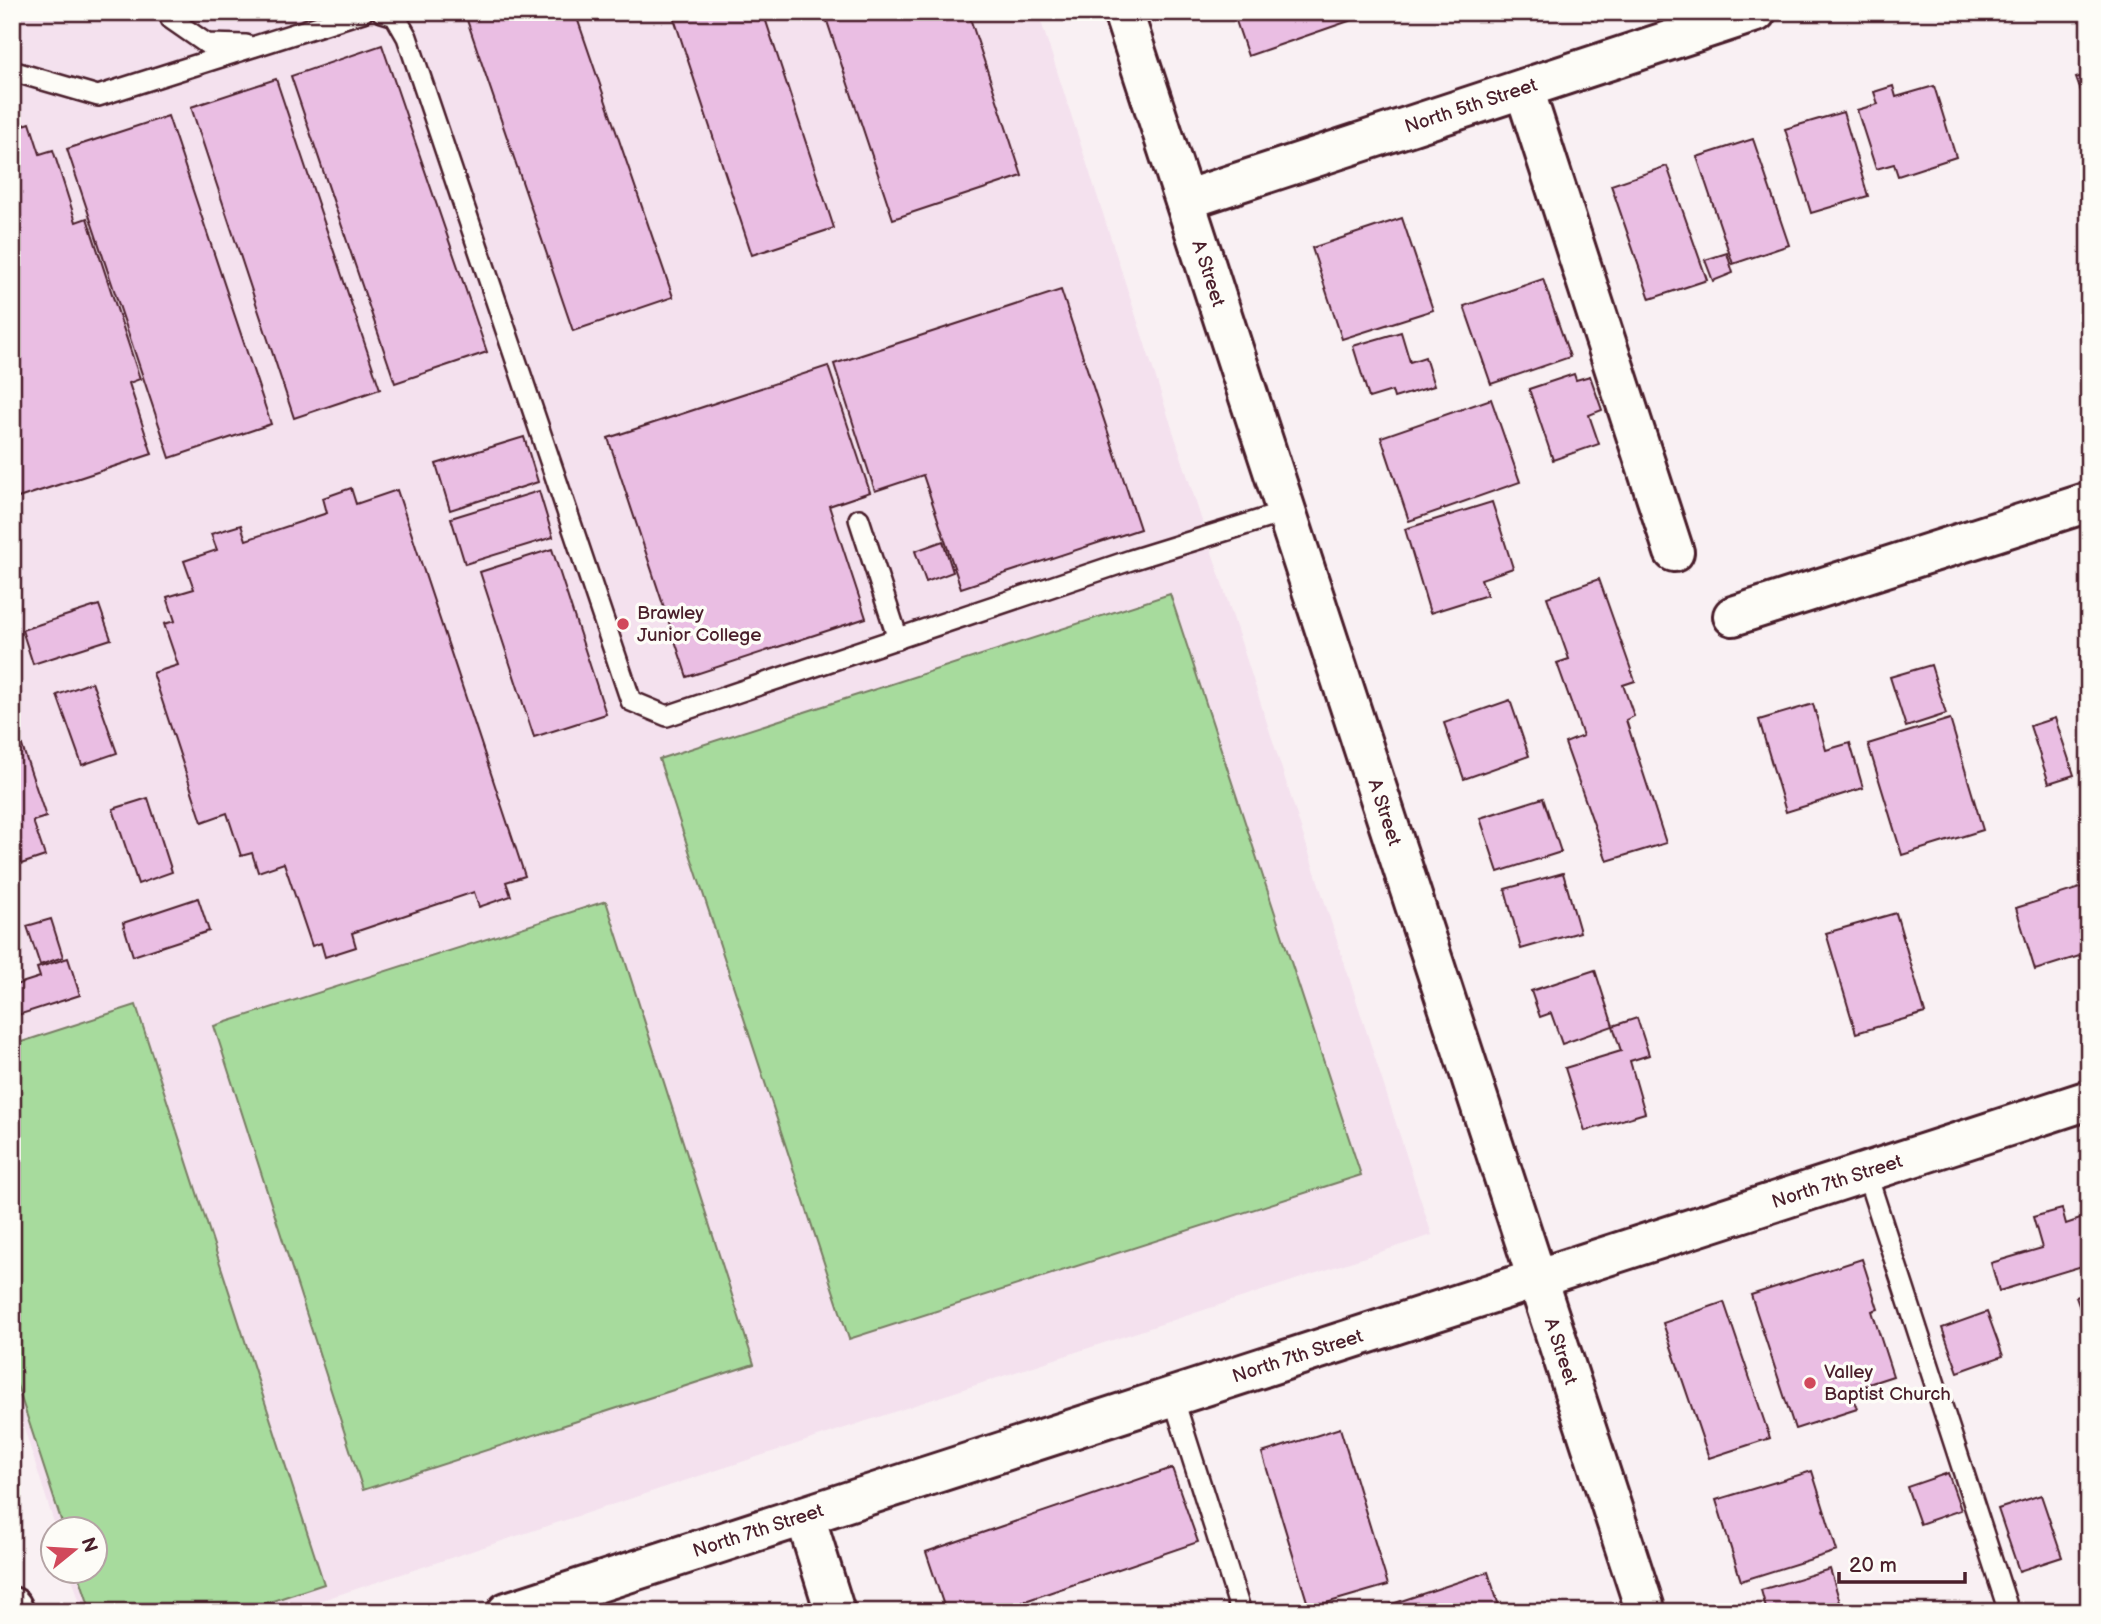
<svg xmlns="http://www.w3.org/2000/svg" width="2101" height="1624" font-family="'Balsamiq Sans',sans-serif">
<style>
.built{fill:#f4e1ee}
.green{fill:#a7db9d;stroke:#787d64;stroke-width:2}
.building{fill:#eabee3;stroke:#4a1f2b;stroke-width:2}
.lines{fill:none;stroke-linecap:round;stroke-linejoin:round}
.lane-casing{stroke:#4a1f2b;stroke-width:24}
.street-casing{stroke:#4a1f2b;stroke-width:44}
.lane{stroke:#fdfcf7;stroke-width:19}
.street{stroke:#fdfcf7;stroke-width:38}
.poi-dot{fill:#d1495b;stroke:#fdfcf7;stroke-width:2.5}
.labels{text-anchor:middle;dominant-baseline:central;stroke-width:7;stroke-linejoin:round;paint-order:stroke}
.street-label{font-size:19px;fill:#4a1f2b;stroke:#fdfcf7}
.poi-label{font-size:19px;fill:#4a1f2b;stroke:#fdfcf7;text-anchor:start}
</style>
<rect width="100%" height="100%" fill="#f9f0f3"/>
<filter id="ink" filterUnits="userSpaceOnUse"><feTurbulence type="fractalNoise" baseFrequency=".0143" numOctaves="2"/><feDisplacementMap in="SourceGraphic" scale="14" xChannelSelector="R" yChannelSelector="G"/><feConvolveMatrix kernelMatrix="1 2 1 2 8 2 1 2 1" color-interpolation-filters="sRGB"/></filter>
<g filter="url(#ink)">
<path class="built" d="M12 12H1038L1432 1235 286 1612H83L70 1572H94V1530L56 1529 12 1390Z"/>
<g class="green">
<path d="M1170 594 1361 1175 849 1339 659 759Z"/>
<path d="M606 901 754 1364 363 1490 214 1026Z"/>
<path d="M136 1005 324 1584 239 1612H91L78 1572H94V1530L64 1529 12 1370V1045Z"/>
</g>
<g class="building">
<path d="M479 12H575L673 297 573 331 466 17Z"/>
<path d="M672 12H763L834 228 752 255Z"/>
<path d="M824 12H968L1022 176 893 219Z"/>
<path d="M1233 12H1375L1248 56Z"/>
<path d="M382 45 487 352 395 383 291 76Z"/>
<path d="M2089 74V113L2076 78Z"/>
<path d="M276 79 380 389 294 418 191 107Z"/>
<path d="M1893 86 1896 97 1934 86 1956 157 1898 176 1894 164 1876 169 1857 110 1878 104 1874 92Z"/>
<path d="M1843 112 1868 196 1811 213 1785 129Z"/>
<path d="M168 116 271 424 170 458 67 149Z"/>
<path d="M30 123 40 154 53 150 76 222 87 218 140 379 129 383 152 454 12 500V129Z"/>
<path d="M1753 139 1789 245 1733 264 1697 157Z"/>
<path d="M1667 166 1707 280 1650 299 1611 185Z"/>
<path d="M1402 218 1433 310 1342 339 1312 248Z"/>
<path d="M1727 253 1733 273 1713 281 1705 260Z"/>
<path d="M1543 279 1570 357 1491 384 1464 306Z"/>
<path d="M1061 290 1140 529 961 588 923 475 875 491 834 364Z"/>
<path d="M1401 332 1410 362 1425 357 1434 386 1394 398 1392 391 1369 398 1353 346Z"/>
<path d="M828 366 870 492 829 506 866 618 687 677 608 438Z"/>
<path d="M1574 374 1576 380 1590 376 1602 410 1589 415 1599 444 1553 460 1529 389Z"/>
<path d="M1491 399 1520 482 1409 521 1381 437Z"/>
<path d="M524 437 538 482 450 510 436 464Z"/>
<path d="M351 488 356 504 397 490 525 876 506 882 511 896 479 907 474 892 352 933 356 947 325 957 321 943 312 946 284 863 258 872 252 853 241 856 227 813 202 822 153 673 178 665 164 624 175 621 167 597 194 589 184 561 217 550 211 534 241 525 246 540 327 513 323 498Z"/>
<path d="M539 491 553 537 465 564 451 518Z"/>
<path d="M1492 502 1513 568 1481 579 1487 595 1430 613 1405 529Z"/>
<path d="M943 541 953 572 926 582 915 551Z"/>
<path d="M552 549 606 714 534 737 480 572Z"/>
<path d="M1599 579 1635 681 1623 685 1634 716 1626 720 1666 843 1607 861 1565 743 1583 736 1557 663 1569 659 1547 597Z"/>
<path d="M99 605 111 639 33 664 22 630Z"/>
<path d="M1931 665 1946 714 1906 727 1890 677Z"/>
<path d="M92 682 117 753 82 765 57 695Z"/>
<path d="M1510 700 1529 756 1464 779 1444 723Z"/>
<path d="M1813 704 1826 750 1850 743 1863 788 1786 812 1759 720Z"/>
<path d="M12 716 46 817 33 821 45 856 12 867Z"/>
<path d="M2055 718 2074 775 2049 783 2030 726Z"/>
<path d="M1950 719 1983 830 1902 855 1868 744Z"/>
<path d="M148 798 172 872 138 884 113 809Z"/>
<path d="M1543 798 1561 852 1498 872 1480 818Z"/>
<path d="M1563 873 1580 932 1521 949 1505 889Z"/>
<path d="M2089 885V953L2035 970 2016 908Z"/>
<path d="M198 898 209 931 133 956 123 923Z"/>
<path d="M1896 913 1925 1013 1856 1033 1826 933Z"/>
<path d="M51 919 63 957 40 965 27 926Z"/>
<path d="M68 958 80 995 12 1017V986L40 977 37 968Z"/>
<path d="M1595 970 1613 1026 1562 1044 1551 1013 1540 1017 1531 991Z"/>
<path d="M1637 1018 1649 1055 1630 1061 1645 1113 1585 1131 1565 1068 1621 1051 1613 1026Z"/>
<path d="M2062 1209 2066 1224 2089 1216V1264L1999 1291 1991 1263 2042 1248 2033 1217Z"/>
<path d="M1862 1259 1878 1309 1872 1311 1893 1376 1850 1390 1857 1409 1795 1429 1751 1295Z"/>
<path d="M2089 1293V1334L2076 1297Z"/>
<path d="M1724 1302 1770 1438 1709 1458 1663 1323Z"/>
<path d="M1987 1312 2003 1356 1958 1372 1942 1328Z"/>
<path d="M2089 1387V1418L2080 1390Z"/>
<path d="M1340 1428 1388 1585 1309 1608 1262 1453Z"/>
<path d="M1172 1468 1198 1542 993 1612H946L926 1552Z"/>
<path d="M1812 1471 1837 1551 1741 1581 1716 1500Z"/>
<path d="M1948 1473 1961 1510 1920 1524 1907 1487Z"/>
<path d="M2041 1495 2062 1557 2019 1571 1998 1509Z"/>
<path d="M1830 1569 1843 1612H1767L1761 1590Z"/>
<path d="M1488 1572 1501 1612H1368Z"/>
</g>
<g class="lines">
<g class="lane-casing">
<g id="lane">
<path d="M169 12 171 19 207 44 246 45"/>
<path d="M382 12 395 16 407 37 631 701 667 716 1131 560 1286 512"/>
<path d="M12 71 98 96 363 12"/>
<path d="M859 519 898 639"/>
<path d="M1866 1172 2009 1612"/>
<path d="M1173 1397 1241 1612"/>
</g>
</g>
<g class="street-casing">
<g id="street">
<path id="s1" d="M1123 12 1646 1612"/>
<path d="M1524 89 1674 552"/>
<path id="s2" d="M1185 200 1756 12"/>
<path d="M1733 616 2089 502"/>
<path d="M805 1516 835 1612"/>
<path d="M12 1607 14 1612"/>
<path id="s3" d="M507 1612 2089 1100"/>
</g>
</g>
<use href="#lane" class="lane"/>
<use href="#street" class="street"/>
</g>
</g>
<g class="poi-dot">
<circle cx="623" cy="624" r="7"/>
<circle cx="1810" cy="1383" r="7"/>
</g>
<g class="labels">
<g class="street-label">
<text stroke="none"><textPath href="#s2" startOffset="301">North 5th Street</textPath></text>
<text stroke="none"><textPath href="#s1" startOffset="275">A Street</textPath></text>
<text stroke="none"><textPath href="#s1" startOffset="842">A Street</textPath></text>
<text stroke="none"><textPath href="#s3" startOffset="1398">North 7th Street</textPath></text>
<text stroke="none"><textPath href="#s1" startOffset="1409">A Street</textPath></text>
<text stroke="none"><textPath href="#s3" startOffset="831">North 7th Street</textPath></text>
<text stroke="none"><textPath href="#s3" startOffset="264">North 7th Street</textPath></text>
</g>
<g class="poi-label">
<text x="637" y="613">Brawley<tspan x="637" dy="22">Junior College</tspan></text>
<text x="1824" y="1372">Valley<tspan x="1824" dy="22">Baptist Church</tspan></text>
</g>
</g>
<rect width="2101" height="1624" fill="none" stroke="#fdfcf7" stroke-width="42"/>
<rect x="21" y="21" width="2059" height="1582" fill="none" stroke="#4a1f2b" stroke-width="2.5" filter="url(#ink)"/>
<g transform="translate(74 1550) rotate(72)"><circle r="33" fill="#fdfcf7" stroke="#b5a4a5" stroke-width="2"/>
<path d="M0-5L12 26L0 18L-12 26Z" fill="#d1495b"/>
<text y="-10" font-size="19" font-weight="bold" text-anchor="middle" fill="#4a1f2b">N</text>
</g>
<path d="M1839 1572v10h126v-10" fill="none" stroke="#4a1f2b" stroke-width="3.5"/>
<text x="1849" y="1572" font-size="21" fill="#4a1f2b" stroke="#fdfcf7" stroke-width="5" paint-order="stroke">20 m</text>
</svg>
